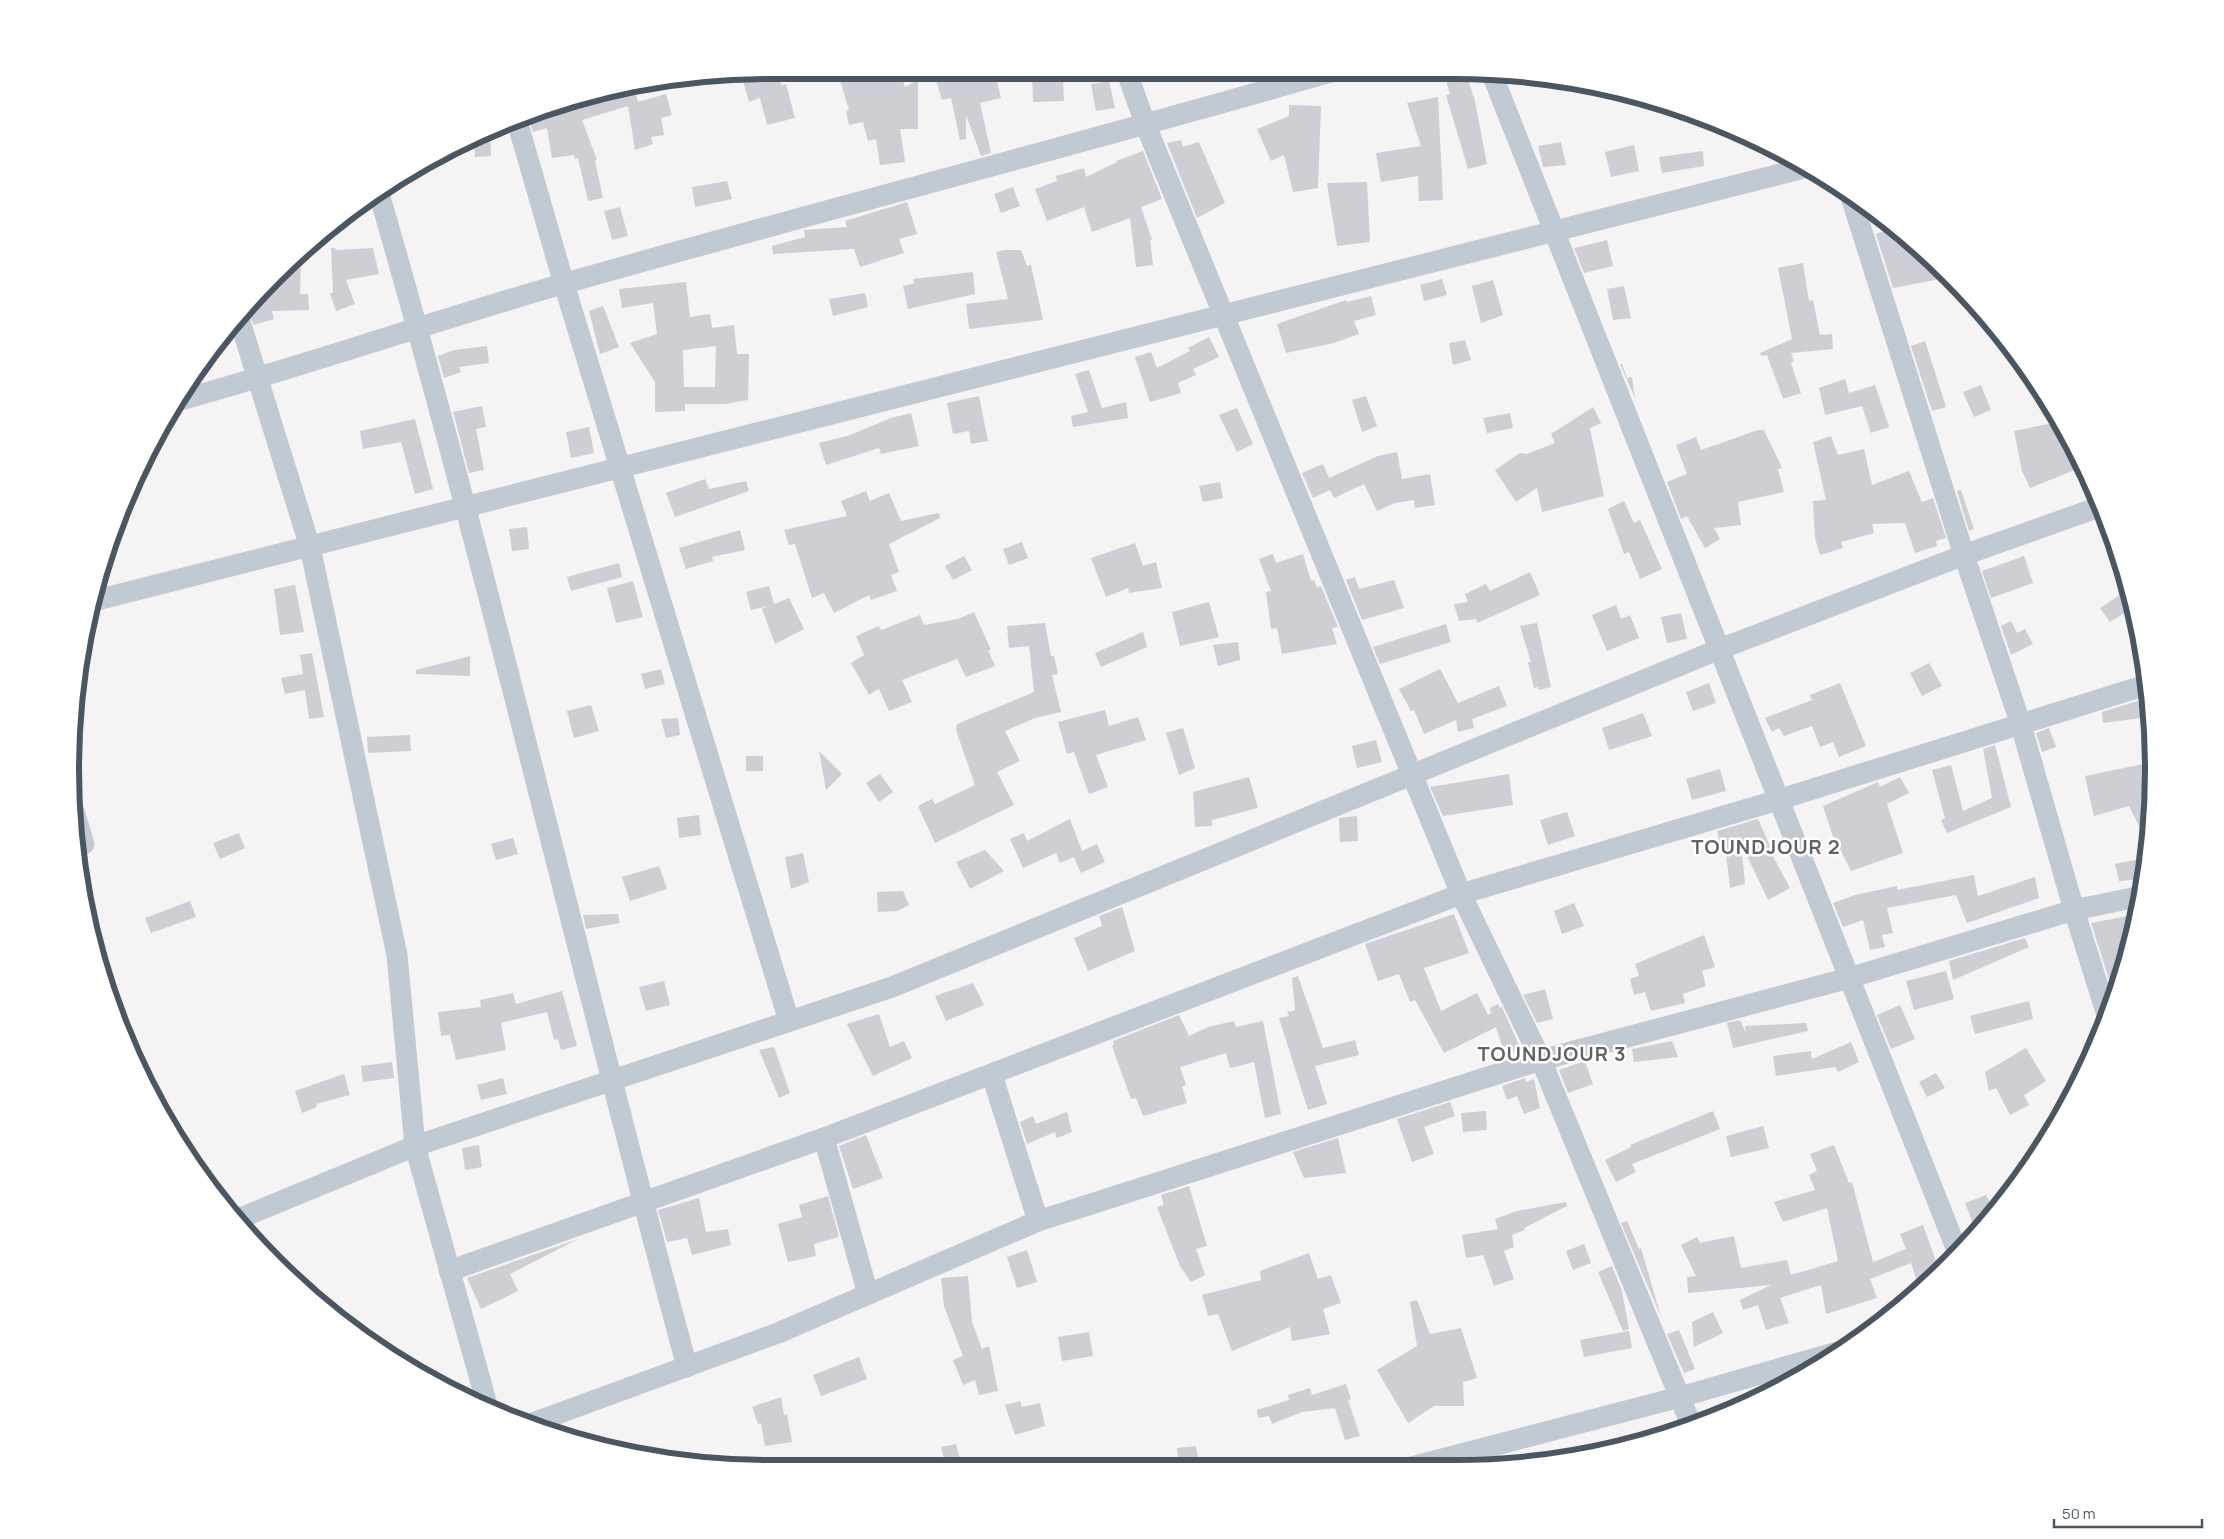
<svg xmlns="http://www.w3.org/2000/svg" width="2224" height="1539" font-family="Manrope,sans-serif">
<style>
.building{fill:#cdcfd5;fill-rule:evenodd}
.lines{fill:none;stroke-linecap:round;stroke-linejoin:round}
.street{stroke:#c1cad2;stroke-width:21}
.labels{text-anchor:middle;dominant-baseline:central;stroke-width:5;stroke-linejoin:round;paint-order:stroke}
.district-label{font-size:20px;font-weight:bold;letter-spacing:1px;fill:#5f6368;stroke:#fff}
.rim{fill:none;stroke:#4a5661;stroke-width:6}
</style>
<rect width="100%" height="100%" fill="#f5f3f3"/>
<g class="building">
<path d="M779 70 781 85 786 84 795 118 767 125 760 98 749 102 741 74Z"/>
<path d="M837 70H899L905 87 918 80V129H900L905 162 880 165 876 139 868 141 863 122 849 125 846 111 849 110Z"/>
<path d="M933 70H994L1001 98 980 103 991 153 981 156 966 115V139L960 140 951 98 942 100Z"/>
<path d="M1032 70H1051V78H1063L1064 101 1033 102Z"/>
<path d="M1455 70 1465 71 1475 101 1487 164 1468 169 1446 95 1450 94 1444 74Z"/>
<path d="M1109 81 1115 108 1096 111 1091 84Z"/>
<path d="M634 88 638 102 666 94 672 115 661 118 664 135 651 137 653 144 635 150 628 106 582 120 597 160 595 161 603 198 588 201 578 158 575 159 574 155 552 158 547 128 533 132 528 116 578 98Z"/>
<path d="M1438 97 1443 200 1419 201 1418 176 1381 182 1376 153 1421 146 1407 103Z"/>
<path d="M1289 105 1321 106 1318 188 1293 192 1284 155 1271 161 1257 129 1289 116Z"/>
<path d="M490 131 491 156 475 157 474 137Z"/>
<path d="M1181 140 1183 147 1199 142 1225 203 1197 218 1167 143Z"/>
<path d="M1561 142 1566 165 1543 167 1538 146Z"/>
<path d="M1634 145 1639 171 1611 177 1605 152Z"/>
<path d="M1143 151 1162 199 1141 207 1152 240H1150L1153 265 1136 267 1130 218 1092 232 1084 207 1047 221 1035 189 1057 181 1056 176 1084 168 1086 177 1117 162 1116 161Z"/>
<path d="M1703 151 1704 166 1662 173 1659 157Z"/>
<path d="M727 181 732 199 695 207 692 187Z"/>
<path d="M1367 182 1370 242 1337 246 1327 183Z"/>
<path d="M1013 187 1020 206 1001 213 994 194Z"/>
<path d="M907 202 917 234 899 239 904 253 860 267 854 249 773 254 772 246 805 237 804 230 847 227 845 221Z"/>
<path d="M620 207 628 236 612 240 604 211Z"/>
<path d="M1890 229 1939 267 1940 279 1893 288 1876 234Z"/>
<path d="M1607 240 1613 266 1584 273 1574 248Z"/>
<path d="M331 248H335L336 250 373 248 379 274 346 280 355 304 336 311 330 293H333Z"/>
<path d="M1004 250H1021L1027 266 1031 265 1043 320 969 329 966 304 1008 299 996 252Z"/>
<path d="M301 258 300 294H308L309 310 272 311 274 319 254 325 246 306Z"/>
<path d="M1803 263 1809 301 1813 300 1820 335 1832 334 1833 349 1791 353 1794 361 1791 363 1801 393 1783 399 1767 355 1761 356 1760 353 1792 339 1778 268Z"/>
<path d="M973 272 975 294 908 309 903 286 914 283 913 279Z"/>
<path d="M1442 279 1447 295 1424 301 1420 285Z"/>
<path d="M1493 280 1503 315 1481 323 1472 286Z"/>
<path d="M686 282 690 317 710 314 712 328 734 325 737 354H749L748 400 725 404H685V411L655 412V382L630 343 657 334 653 303 622 308 619 289ZM716 346 715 387H684L683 350Z"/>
<path d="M1624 286 1631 318 1613 320 1607 289Z"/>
<path d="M865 293 868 307 833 316 829 299Z"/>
<path d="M1371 296 1376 315 1354 321 1359 334 1334 343 1286 353 1277 324 1346 300 1347 302Z"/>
<path d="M603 306 619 347 600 354 589 311Z"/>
<path d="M1209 337 1219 357 1193 369 1196 375 1178 383 1181 393 1150 402 1135 357 1151 352 1157 368 1190 351 1188 348Z"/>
<path d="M1465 340 1471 360 1453 365 1449 343Z"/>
<path d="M1925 341 1946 407 1932 411 1911 346Z"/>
<path d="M487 346 489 363 459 367 461 372 444 378 438 356 454 350Z"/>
<path d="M1620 364H1622L1627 378 1632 377 1635 398Z"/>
<path d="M1089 370 1102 408 1126 402 1128 418 1073 427 1071 416 1088 412 1075 374Z"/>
<path d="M1845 379 1849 393 1875 385 1889 427 1871 433 1862 406 1825 415 1819 388Z"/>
<path d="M1981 385 1991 410 1974 417 1963 392Z"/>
<path d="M979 396 988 441 971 444 969 431 953 434 947 403Z"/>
<path d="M1366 396 1377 426 1362 432 1352 400Z"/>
<path d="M482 406 486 427 476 429 484 470 469 473 453 412Z"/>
<path d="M1593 407 1601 423 1590 428 1604 496 1542 512 1537 488 1516 502 1495 470 1520 453 1527 454 1555 443 1551 434Z"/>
<path d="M1237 408 1253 444 1237 452 1219 415Z"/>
<path d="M911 413 919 446 881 454 879 448 826 465 819 443 850 435 891 418Z"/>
<path d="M1510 413 1513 428 1487 433 1483 418Z"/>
<path d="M415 419 433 489 415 494 401 442 363 449 360 431Z"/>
<path d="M2058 422 2082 467 2030 488 2022 471 2014 431Z"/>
<path d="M589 427 594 453 571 458 566 432Z"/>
<path d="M1758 430H1764L1782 468 1778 469 1784 492 1738 502 1741 525 1714 528 1720 539 1705 548 1687 516 1681 519 1667 482 1687 474 1676 445 1696 437 1701 450Z"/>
<path d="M1831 436 1838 455 1864 449 1872 485 1909 471 1921 500 1922 502 1933 498 1946 538 1936 541 1937 546 1915 553 1905 523 1872 524 1874 533 1841 542 1843 548 1820 555 1815 538 1813 501 1826 500 1813 442Z"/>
<path d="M1397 452 1402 479 1430 474 1435 505 1415 508 1414 500 1395 503 1377 511 1364 484 1334 498 1330 490 1313 498 1302 473 1323 464 1329 478 1378 456Z"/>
<path d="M705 479 709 489 746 481 749 491 675 517 666 493Z"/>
<path d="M1220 482 1223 498 1203 502 1199 486Z"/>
<path d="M1961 490 1974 529 1969 531 1957 491Z"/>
<path d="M866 491 870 501 889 493 901 521 939 513 940 518 889 544 899 572 891 575 897 591 871 600 869 595 834 613 824 593 812 598 795 544 789 545 784 530 847 516 841 501Z"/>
<path d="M1624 501 1634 523 1640 520 1662 569 1640 579 1629 552 1624 554 1608 509Z"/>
<path d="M527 527 529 549 512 551 509 529Z"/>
<path d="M740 530 745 550 712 557 713 561 686 569 679 548Z"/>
<path d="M1022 542 1028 558 1009 565 1003 549Z"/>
<path d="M1135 543 1143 566 1156 562 1162 588 1129 593 1128 588 1106 597 1091 558Z"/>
<path d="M1273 554 1276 563 1303 554 1311 581 1314 580 1317 588 1321 586 1338 627 1332 628 1337 644 1282 654 1277 628 1271 629 1266 592 1271 591 1259 559Z"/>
<path d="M964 556 972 570 953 580 945 566Z"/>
<path d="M2024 556 2033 583 1991 598 1982 571Z"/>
<path d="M619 563 622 577 571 591 567 577Z"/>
<path d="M1530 572 1540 595 1477 623 1476 619 1459 621 1454 604 1468 602 1465 594 1486 584 1490 591Z"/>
<path d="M1355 577 1359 589 1394 580 1404 608 1362 620 1346 580Z"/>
<path d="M633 581 643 617 616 623 607 588Z"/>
<path d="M295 585 304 632 280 635 274 589Z"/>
<path d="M769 586 774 604 789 598 804 629 775 644 762 609 768 606 751 610 746 592Z"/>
<path d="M2123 593 2132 608 2110 622 2100 608Z"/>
<path d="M1209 602 1219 637 1180 646 1172 612Z"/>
<path d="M1616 605 1621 619 1630 615 1639 638 1607 651 1592 615Z"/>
<path d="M974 612 991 650H988L995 666 966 677 957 659 902 680 912 702 889 711 879 689 869 695 851 663 864 655 856 636 879 626 881 630 920 615 924 625 958 619Z"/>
<path d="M1681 613 1687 639 1667 643 1661 617Z"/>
<path d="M2011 621 2017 633 2025 629 2033 644 2011 655 2001 626Z"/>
<path d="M1045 623 1051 656H1054L1058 674 1052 675 1061 712 1035 718 1005 731 1020 761 997 772 1014 805 935 843 918 806 932 799 935 804 975 785 956 730 957 724 1034 692 1029 646 1009 648 1007 626Z"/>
<path d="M1537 623 1551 687 1539 690 1538 687 1534 688 1528 662H1531L1520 626Z"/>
<path d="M1446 624 1451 642 1380 664 1373 647Z"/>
<path d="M1143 632 1147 647 1101 667 1095 653Z"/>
<path d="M1238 642 1240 660 1218 666 1213 645Z"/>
<path d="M312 653 324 717 309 719 305 690 285 694 281 678 303 674 300 655Z"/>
<path d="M470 656V676L416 674V670Z"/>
<path d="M1929 663 1942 686 1922 696 1910 673Z"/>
<path d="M661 669 665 684 645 689 641 674Z"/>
<path d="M1440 669 1458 703 1499 686 1507 706 1472 719 1474 728 1458 732 1456 720 1424 734 1414 710 1411 711 1399 689Z"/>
<path d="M1709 683 1716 703 1693 711 1686 692Z"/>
<path d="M1840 683 1866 746 1839 757 1833 742 1820 747 1812 726 1784 736 1779 728 1772 732 1765 718 1812 700 1810 695Z"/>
<path d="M2147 698 2149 717 2103 723 2102 712Z"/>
<path d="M591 705 599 731 574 738 567 711Z"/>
<path d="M1105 710 1109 726 1138 717 1146 740 1096 755 1108 787 1089 794 1074 752 1067 754 1058 722Z"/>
<path d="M1643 713 1652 736 1609 750 1602 728Z"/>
<path d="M678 718 680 735 666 738 661 719Z"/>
<path d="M1183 728 1195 768 1179 775 1166 733Z"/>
<path d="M2049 728 2056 747 2042 752 2036 733Z"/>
<path d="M410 735 411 751 368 753 367 737Z"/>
<path d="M1376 740 1382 762 1357 768 1352 746Z"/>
<path d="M1995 745 2011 807 1947 833 1941 820 1945 818 1932 770 1951 765 1963 811 1992 798 1983 749Z"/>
<path d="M819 751 842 774 826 790Z"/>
<rect x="746" y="756" width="17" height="15"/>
<path d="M2153 762 2154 770 2147 842 2129 806 2094 816 2085 776Z"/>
<path d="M1720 769 1726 791 1692 800 1686 779Z"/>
<path d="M880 774 893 792 879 802 866 783Z"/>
<path d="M1509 774 1513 805 1443 816 1430 787Z"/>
<path d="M1249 777 1258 808 1212 820V826L1195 827 1193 792Z"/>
<path d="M1900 777 1909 793 1887 804 1903 853 1851 871 1841 851 1838 852 1823 806 1878 782 1880 787Z"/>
<path d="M1567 812 1575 836 1548 845 1540 820Z"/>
<path d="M699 815 701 835 679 838 677 818Z"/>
<path d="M1357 816 1358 841 1340 842 1339 818Z"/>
<path d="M1070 819 1082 851 1097 844 1105 862 1081 873 1074 857 1060 863 1056 853 1023 868 1010 839 1024 833 1027 841Z"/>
<path d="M1758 819 1771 848 1769 849 1790 888 1768 900 1741 843 1745 884 1730 888 1725 845 1720 846 1717 831Z"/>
<path d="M239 833 245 848 220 859 213 843Z"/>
<path d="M513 838 518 854 496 860 491 844Z"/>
<path d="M985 850 1004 871 970 889 956 862Z"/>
<path d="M803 853 809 882 791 889 785 857Z"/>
<path d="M2145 858 2143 879 2119 881 2115 864Z"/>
<path d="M659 866 667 889 630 901 622 877Z"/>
<path d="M1974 875 1978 896 2035 877 2039 898 1967 923 1956 895 1887 908 1893 933 1882 935 1885 947 1870 950 1863 920 1843 927 1833 903 1855 895 1897 886V890Z"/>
<path d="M903 891 909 905 897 911 878 912 877 892Z"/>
<path d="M190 901 196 917 151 933 145 918Z"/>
<path d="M1574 903 1584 926 1562 934 1554 911Z"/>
<path d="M1122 907 1135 951 1088 971 1074 938 1102 926 1099 916Z"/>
<path d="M618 914 620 923 586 929 583 915Z"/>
<path d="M1454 914 1469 953 1424 968 1441 1011 1477 993 1488 1015 1491 1013 1490 1008 1498 1004 1500 1008 1502 1007 1521 1050 1505 1055 1496 1027 1444 1053 1415 1000 1410 1002 1399 974 1378 981 1365 944Z"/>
<path d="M2138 914 2124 961 2114 995 2091 923Z"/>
<path d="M1704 935 1715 967 1702 971 1706 986 1683 994 1685 1003 1651 1011 1645 992 1634 995 1630 979 1639 976 1635 964Z"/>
<path d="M2025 938 2029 947 1953 980 1949 961Z"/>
<path d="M1946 971 1954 999 1914 1010 1906 981Z"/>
<path d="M1298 976 1323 1048 1355 1040 1359 1055 1315 1066 1327 1104 1308 1110 1279 1018 1289 1016 1287 1012 1295 1010 1292 978Z"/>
<path d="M664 981 670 1005 646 1011 639 987Z"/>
<path d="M973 983 984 1005 946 1021 935 996Z"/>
<path d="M1545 989 1553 1019 1537 1023 1523 995Z"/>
<path d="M562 991 577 1046 561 1050 558 1039 554 1040 547 1012 501 1023 506 1050 456 1060 450 1035 441 1036 438 1012 481 1007 480 1000 513 993 516 1004Z"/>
<path d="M2029 1001 2033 1019 1975 1034 1970 1016Z"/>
<path d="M1900 1005 1915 1039 1891 1049 1877 1015Z"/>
<path d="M879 1014 890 1047 904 1041 912 1058 873 1076 847 1024Z"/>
<path d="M1179 1015 1189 1036 1208 1027 1234 1021 1236 1027 1263 1021 1281 1114 1265 1118 1254 1062 1230 1068 1226 1053 1180 1067 1186 1085 1182 1087 1187 1103 1143 1116 1136 1098 1131 1099 1112 1046 1114 1045 1113 1041Z"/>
<path d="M1740 1020 1746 1033 1745 1026 1806 1023 1808 1031 1733 1048 1727 1023Z"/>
<path d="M1672 1041 1678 1057 1634 1062 1632 1049Z"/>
<path d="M1851 1042 1859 1062 1838 1072 1835 1067 1776 1076 1773 1056 1811 1051 1812 1059Z"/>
<path d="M774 1047 790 1093 779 1098 759 1050Z"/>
<path d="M2026 1048 2046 1081 2024 1095 2029 1105 2010 1115 1996 1088 1989 1091 1985 1072Z"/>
<path d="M1585 1061 1593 1084 1568 1093 1559 1070Z"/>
<path d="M392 1062 394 1078 363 1082 361 1066Z"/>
<path d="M1936 1073 1945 1088 1927 1097 1919 1082Z"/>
<path d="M344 1074 350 1095 316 1104 317 1107 302 1113 295 1091Z"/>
<path d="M503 1078 507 1094 481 1100 477 1085Z"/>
<path d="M1525 1078 1526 1082 1534 1079 1540 1108 1524 1114 1517 1096 1507 1100 1502 1086Z"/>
<path d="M1450 1102 1455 1116 1424 1127 1434 1154 1412 1162 1397 1119Z"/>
<path d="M1486 1111 1487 1130 1463 1132 1461 1113Z"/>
<path d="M1713 1111 1720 1129 1632 1164 1636 1172 1616 1182 1605 1160 1631 1147 1630 1145Z"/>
<path d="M1067 1112 1072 1132 1057 1138 1055 1132 1027 1144 1020 1122 1033 1116 1036 1124Z"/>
<path d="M1763 1126 1769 1148 1731 1157 1726 1136Z"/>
<path d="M866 1135 883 1178 853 1189 839 1146Z"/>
<path d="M1338 1138 1346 1173 1304 1178 1293 1152Z"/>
<path d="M479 1145 482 1167 465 1170 462 1148Z"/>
<path d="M1834 1145 1849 1183 1852 1182 1873 1262 1906 1249 1900 1234 1923 1225 1940 1272 1920 1290 1911 1263 1870 1279 1877 1298 1826 1314 1821 1285 1780 1298 1789 1323 1766 1330 1758 1305 1743 1310 1740 1300 1771 1285 1688 1293 1687 1277 1696 1276 1681 1245 1697 1237 1700 1243 1734 1236 1741 1268 1787 1260 1791 1275 1838 1261 1827 1208 1783 1222 1774 1202 1815 1190 1809 1175 1817 1171 1810 1154Z"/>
<path d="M1189 1186 1207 1246 1196 1249 1205 1275 1191 1282 1180 1266 1157 1207 1164 1205 1161 1195Z"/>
<path d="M1986 1195 1994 1209 1976 1231 1965 1203Z"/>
<path d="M828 1196 839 1237 814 1244 816 1256 788 1262 778 1224 802 1217 799 1205Z"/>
<path d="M699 1198 706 1232 728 1229 731 1245 692 1255 687 1238 667 1242 658 1210Z"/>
<path d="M1566 1202 1567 1206 1524 1228 1525 1230 1512 1235 1514 1247 1504 1251 1514 1279 1494 1286 1483 1255 1466 1258 1462 1235 1498 1229 1495 1219 1517 1211Z"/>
<path d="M1627 1221 1639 1249 1641 1248 1661 1317 1621 1223Z"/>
<path d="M578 1239 510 1274 518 1291 481 1309 467 1278Z"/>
<path d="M1584 1244 1591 1263 1573 1270 1566 1251Z"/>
<path d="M1027 1250 1037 1282 1017 1288 1007 1257Z"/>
<path d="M1309 1253 1318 1279 1331 1275 1341 1303 1323 1309 1330 1334 1292 1341 1290 1327 1232 1351 1218 1314 1208 1316 1202 1295 1261 1280 1260 1271Z"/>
<path d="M1612 1266 1622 1291 1629 1329 1623 1331 1598 1272Z"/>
<path d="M968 1276 972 1322 982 1349 989 1346 998 1391 979 1395 975 1380 963 1385 953 1360 963 1356 944 1306 941 1278Z"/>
<path d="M1417 1300 1430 1334 1461 1328 1477 1378 1463 1382 1464 1406H1434L1408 1423 1377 1370 1417 1346 1410 1302Z"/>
<path d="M1713 1312 1723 1333 1694 1347 1692 1322Z"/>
<path d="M1679 1330 1695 1369 1684 1373 1667 1334Z"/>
<path d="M1629 1331 1632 1348 1584 1357 1580 1340Z"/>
<path d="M1089 1332 1093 1356 1062 1361 1058 1337Z"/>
<path d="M859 1357 867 1379 821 1396 813 1375Z"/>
<path d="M1346 1384 1351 1399 1348 1400 1360 1436 1345 1440 1335 1408 1302 1412 1272 1424 1269 1416 1258 1418 1257 1410 1289 1400 1288 1395 1310 1388 1312 1395Z"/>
<path d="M781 1397 784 1415 787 1414 792 1442 765 1446 761 1423 758 1424 752 1407Z"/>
<path d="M1020 1401 1022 1407 1040 1403 1045 1426 1015 1435 1005 1405Z"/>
<path d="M956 1444 960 1459 945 1463 941 1447Z"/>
<path d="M1196 1446 1200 1469H1180L1177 1448Z"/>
</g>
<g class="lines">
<g class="street">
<path d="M1126 70 1146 126 1461 894 1541 1060 1690 1422"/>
<path d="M1492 74 1958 1253"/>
<path d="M517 121 564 284 789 1021"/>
<path d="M378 190C491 580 581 975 687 1367"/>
<path d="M1852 200 1964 555 2020 722 2074 910 2107 1015"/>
<path d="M238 315 310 547 397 955 415 1146 488 1408"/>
<path d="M177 401C308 365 436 320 566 283 823 210 1081 144 1338 70"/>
<path d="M97 600 1808 167"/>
<path d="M74 811 84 844"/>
<path d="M992 1075 1038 1221"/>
<path d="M824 1138 868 1294"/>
<path d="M238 1219 415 1146 892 987 1720 649 1964 555 2102 506"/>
<path d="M449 1271 824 1138 1461 894 1778 800 2146 685"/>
<path d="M530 1424 778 1333 1038 1221 1541 1060 1849 978 2074 910 2142 896"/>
<path d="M1404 1469 1680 1397 1837 1352"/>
</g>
</g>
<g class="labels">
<g class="district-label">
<text x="1766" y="846">TOUNDJOUR 2</text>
<text x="1552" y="1053">TOUNDJOUR 3</text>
</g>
</g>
<path d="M0 0H2224V1539H0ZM769 79H1455A690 690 0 0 1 2145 769V770A690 690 0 0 1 1455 1460H769A690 690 0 0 1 79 770V769A690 690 0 0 1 769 79Z" fill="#fff" fill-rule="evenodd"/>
<path class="rim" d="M769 79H1455A690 690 0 0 1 2145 769V770A690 690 0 0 1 1455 1460H769A690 690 0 0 1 79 770V769A690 690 0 0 1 769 79Z"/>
<path d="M2054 1519v8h148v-8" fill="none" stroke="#4a5661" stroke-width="2.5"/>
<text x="2062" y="1519" font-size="15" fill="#4a5661" stroke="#ffffff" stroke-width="4" paint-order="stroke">50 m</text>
</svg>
